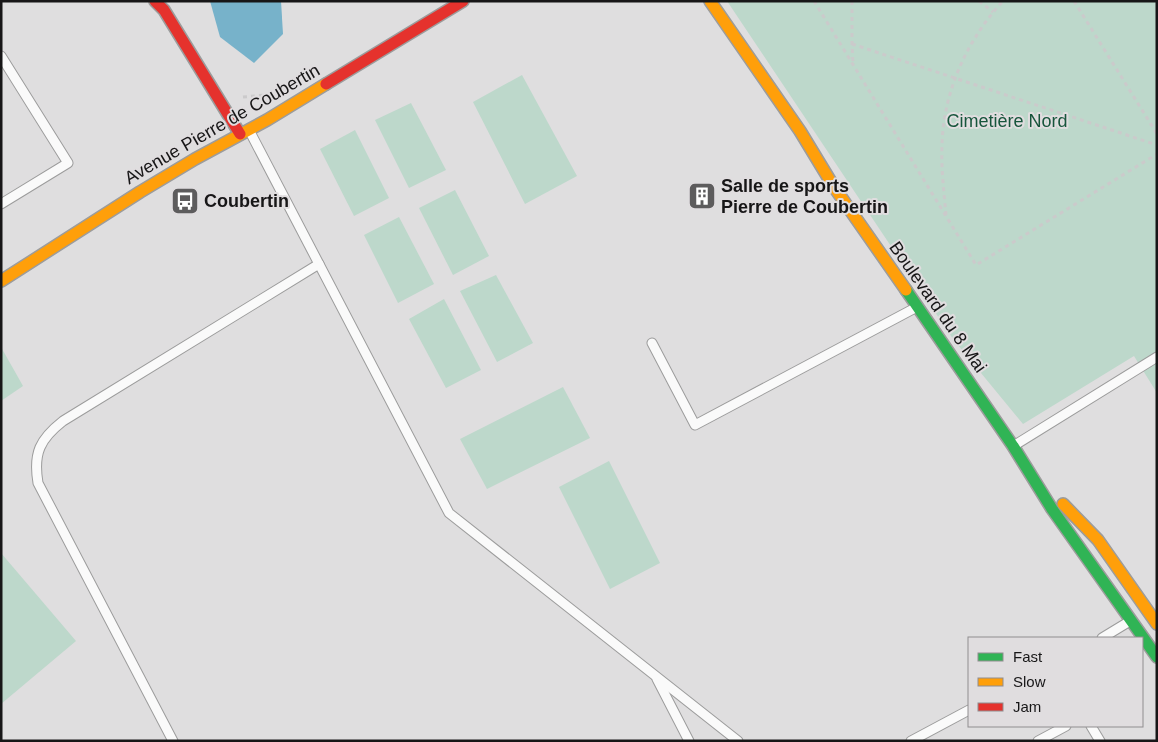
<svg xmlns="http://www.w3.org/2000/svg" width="1158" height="742" font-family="Arial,sans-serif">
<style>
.green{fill:#bdd8cb}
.water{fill:#77b2ca}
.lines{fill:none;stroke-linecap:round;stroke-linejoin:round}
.lane-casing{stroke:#9c9c9c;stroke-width:11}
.fast-casing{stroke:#9c9c9c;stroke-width:14}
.slow-casing{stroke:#9c9c9c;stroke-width:14}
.jam-casing{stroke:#9c9c9c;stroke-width:14}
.path{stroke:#cbcacb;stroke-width:3;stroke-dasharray:4 4;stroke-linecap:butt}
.lane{stroke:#fafafa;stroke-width:9}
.fast{stroke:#30b455;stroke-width:11}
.slow{stroke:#ff9f0a;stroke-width:11}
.jam{stroke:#e5322d;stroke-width:11}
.labels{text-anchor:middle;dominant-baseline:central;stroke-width:4;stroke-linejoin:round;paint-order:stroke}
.park-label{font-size:18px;fill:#17553c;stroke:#e0dddf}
.street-label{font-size:18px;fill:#171617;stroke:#e0dddf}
.poi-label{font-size:18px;font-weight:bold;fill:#171617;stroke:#e0dddf;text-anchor:start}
</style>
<rect width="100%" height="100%" fill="#dfdedf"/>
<g class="green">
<path d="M727 1H1157V393L1134 356 1023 424 953 339Z"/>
<path d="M522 75 577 176 525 204 473 102Z"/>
<path d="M411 103 446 170 409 188 375 120Z"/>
<path d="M355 130 389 198 354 216 320 149Z"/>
<path d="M455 190 489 256 453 275 419 208Z"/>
<path d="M399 217 434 284 398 303 364 235Z"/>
<path d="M496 275 533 343 497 362 460 291Z"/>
<path d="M444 299 481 370 446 388 409 319Z"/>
<path d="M1 347 23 386 1 401Z"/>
<path d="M563 387 590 438 487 489 460 439Z"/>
<path d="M609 461 660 563 610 589 559 487Z"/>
<path d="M1 553 76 641 1 704Z"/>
</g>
<path class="water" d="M210 1H281L283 34 254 63 220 37Z"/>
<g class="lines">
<g class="lane-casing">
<g id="lane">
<path d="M1 56 68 163 1 204"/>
<path d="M249 130 449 513 738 741"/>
<path d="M652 343 695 425 917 307"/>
<path d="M1015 445 1157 357"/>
<path d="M1102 638 1130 621"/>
<path d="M657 679 689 741"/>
<path d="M1091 726 1100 741"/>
<path d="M173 741 38 483C33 453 40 439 63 421L319 264"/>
<path d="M911 741 969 710"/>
<path d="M1038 741 1066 726"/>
</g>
</g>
<g class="fast-casing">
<path id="fast" d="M906 290 1013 446 1052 509 1157 657"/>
</g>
<g class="slow-casing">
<g id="slow">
<path d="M710 1 800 131 834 187 906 290"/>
<path d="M1 281 140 192 195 159 267 120 326 84"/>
<path d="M1063 504 1098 540 1157 624"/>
</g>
</g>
<g class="jam-casing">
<g id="jam">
<path d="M155 1 164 10 240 134"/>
<path d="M326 84 463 1"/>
</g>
</g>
<g class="path">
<path d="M814 1 976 265 1157 154"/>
<path d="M852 1V44L853 63"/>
<path d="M979 1 993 12"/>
<path d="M1074 1 1157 134"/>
<path d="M852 44 1157 145"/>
<path d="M243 97 266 95"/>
<path d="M946 215C944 192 941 169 942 146 943 92 967 40 1003 1"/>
</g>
<use href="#lane" class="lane"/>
<use href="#fast" class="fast"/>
<use href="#slow" class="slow"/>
<use href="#jam" class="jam"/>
</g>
<defs>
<g id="building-square" transform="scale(1.4375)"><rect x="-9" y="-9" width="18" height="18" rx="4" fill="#5d5c5d" stroke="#e0dddf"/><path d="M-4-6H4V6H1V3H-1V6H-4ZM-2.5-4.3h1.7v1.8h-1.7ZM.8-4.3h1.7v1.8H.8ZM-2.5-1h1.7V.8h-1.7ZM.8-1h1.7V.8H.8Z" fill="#fff"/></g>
<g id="bus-square" transform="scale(1.4375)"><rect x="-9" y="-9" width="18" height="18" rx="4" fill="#5d5c5d" stroke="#e0dddf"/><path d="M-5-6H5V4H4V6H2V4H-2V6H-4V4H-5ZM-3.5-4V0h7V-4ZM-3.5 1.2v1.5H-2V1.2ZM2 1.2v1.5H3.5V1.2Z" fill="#fff"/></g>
</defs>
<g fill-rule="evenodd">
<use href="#building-square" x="702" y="196"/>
<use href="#bus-square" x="185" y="201"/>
</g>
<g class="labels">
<g class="park-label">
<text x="1007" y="121">Cimetière Nord</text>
</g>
<g class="street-label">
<text transform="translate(222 124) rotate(-30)">Avenue Pierre de Coubertin</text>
<text transform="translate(938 307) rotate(55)">Boulevard du 8 Mai</text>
</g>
<g class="poi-label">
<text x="721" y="186">Salle de sports<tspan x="721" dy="21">Pierre de Coubertin</tspan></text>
<text x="204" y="201">Coubertin</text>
</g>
</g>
<rect width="1158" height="742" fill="none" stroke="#171617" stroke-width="5"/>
<rect x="968" y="637" width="175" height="90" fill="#e0dddf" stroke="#908d8f"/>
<rect x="978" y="653" width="25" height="8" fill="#30b455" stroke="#908d8f"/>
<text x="1013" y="662" font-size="15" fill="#171617">Fast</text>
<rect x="978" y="678" width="25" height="8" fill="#ff9f0a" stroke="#908d8f"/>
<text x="1013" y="687" font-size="15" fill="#171617">Slow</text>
<rect x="978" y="703" width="25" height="8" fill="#e5322d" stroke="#908d8f"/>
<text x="1013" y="712" font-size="15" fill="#171617">Jam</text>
</svg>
